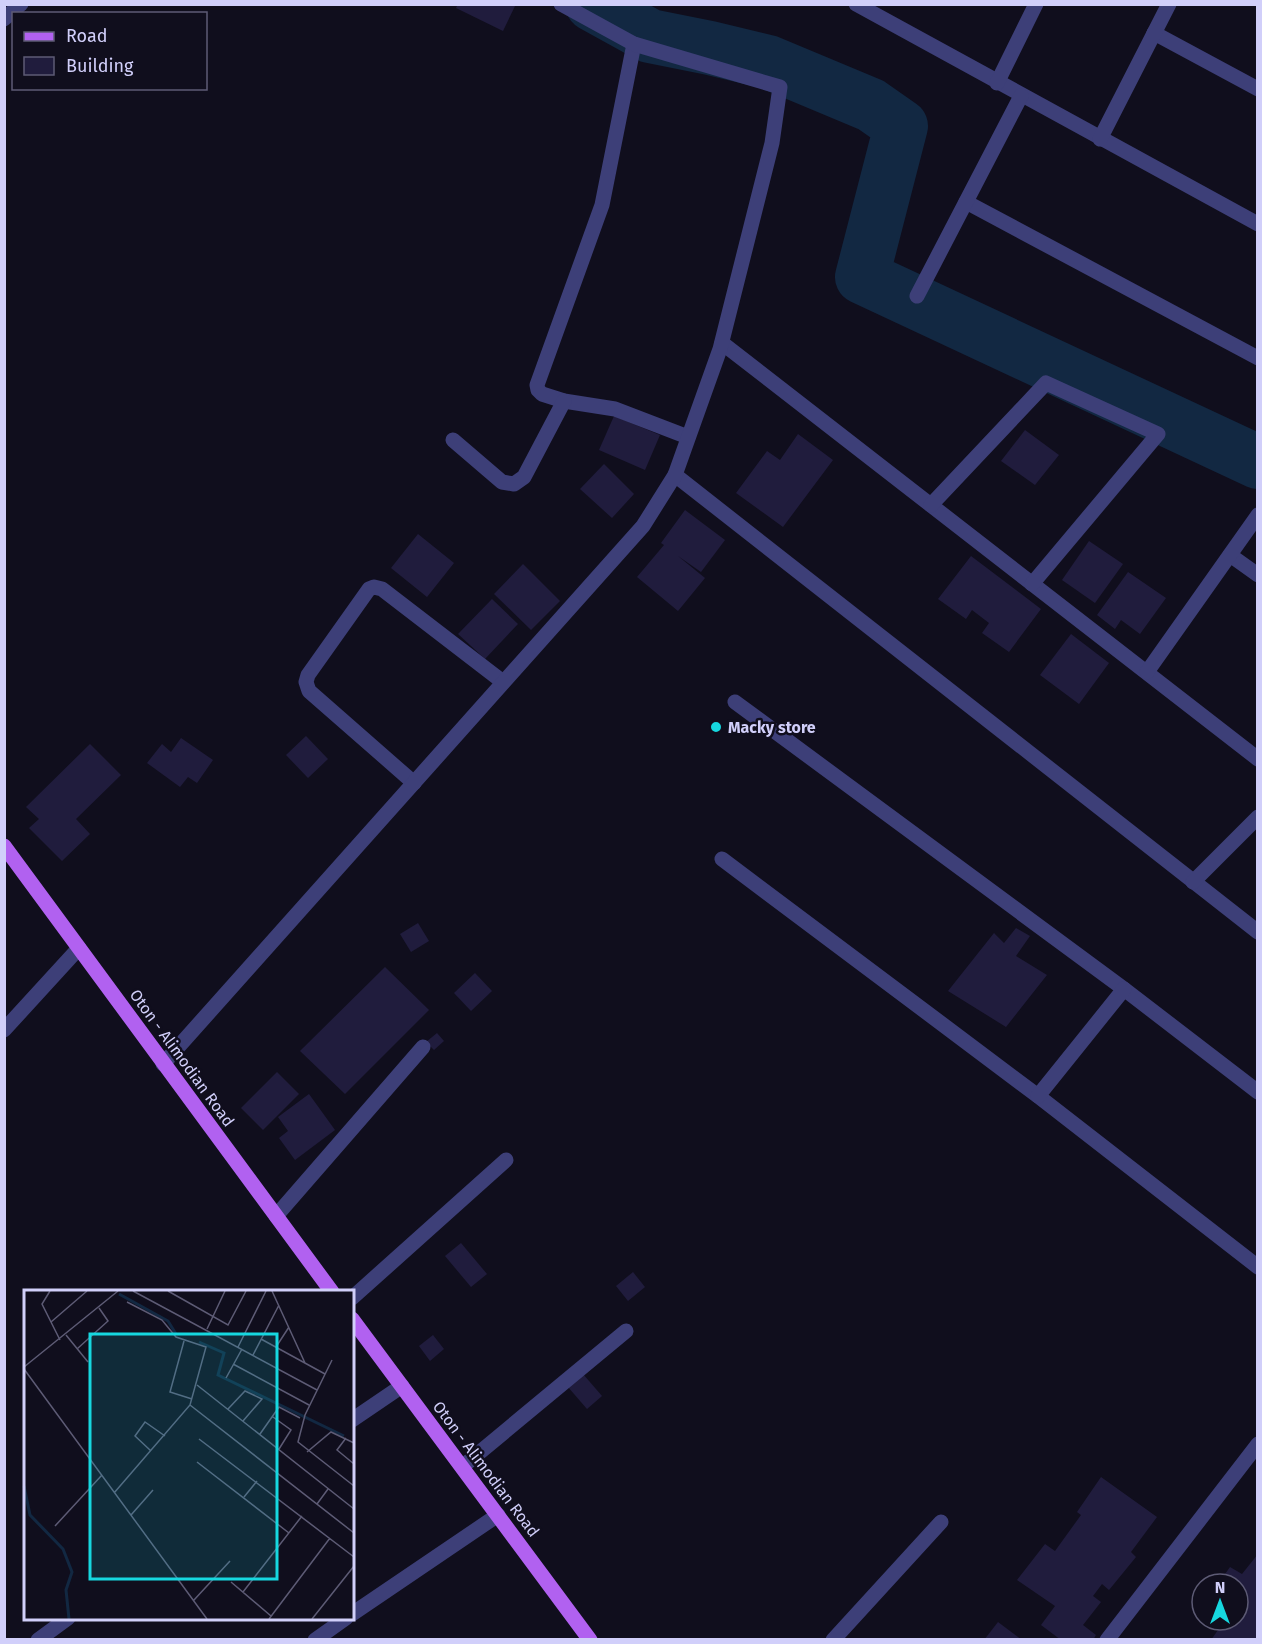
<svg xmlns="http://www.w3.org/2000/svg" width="1262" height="1644" font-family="'Fira Sans',sans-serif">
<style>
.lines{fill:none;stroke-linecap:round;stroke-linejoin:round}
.river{stroke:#122842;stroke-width:54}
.building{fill:#201c3d}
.minor{stroke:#3d3f78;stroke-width:15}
.major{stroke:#b161f0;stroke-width:15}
.poi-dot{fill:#16d8e0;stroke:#100e1d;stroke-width:2}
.labels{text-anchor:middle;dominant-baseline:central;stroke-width:5;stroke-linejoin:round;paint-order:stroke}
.poi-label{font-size:16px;font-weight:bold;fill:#d1cffa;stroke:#100e1d;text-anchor:start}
.street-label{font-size:16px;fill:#d1cffa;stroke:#100e1d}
.inset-river{fill:none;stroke:#122842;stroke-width:3}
.inset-road{fill:none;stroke:#5d5b75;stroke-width:1.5}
.view{fill:#16d8e0;fill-opacity:0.15;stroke:#16d8e0;stroke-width:3}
.inset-edge{fill:none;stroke:#d1cffa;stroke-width:3}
</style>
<rect width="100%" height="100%" fill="#100e1d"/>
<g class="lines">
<path class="river" d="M592 4 650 36 710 48 768 62 871 105 901 126 862 277 1258 462"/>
</g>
<g class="building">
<path d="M458 4H516L503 31 456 8Z"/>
<path d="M614 416 660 435 645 470 599 450Z"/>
<path d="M1025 430 1059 455 1035 485 1001 461Z"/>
<path d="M798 434 833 460 783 527 736 493 767 451 780 460Z"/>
<path d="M604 464 634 494 612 518 580 489Z"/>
<path d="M685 510 725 540 701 572 678 556 705 578 678 611 637 577 664 545 661 543Z"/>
<path d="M418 534 454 563 427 597 391 568Z"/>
<path d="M1089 541 1123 564 1095 603 1062 580Z"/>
<path d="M971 556 1041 609 1009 652 982 633 989 623 972 610 966 619 938 599Z"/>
<path d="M523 564 560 601 531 630 494 594Z"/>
<path d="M1128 572 1166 598 1140 634 1121 620 1115 629 1097 615Z"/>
<path d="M492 599 518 624 485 659 458 634Z"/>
<path d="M1071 634 1109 663 1079 704 1040 675Z"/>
<path d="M306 736 328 759 308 778 286 755Z"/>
<path d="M181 738 213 760 197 783 188 777 180 787 147 763 162 744 171 752Z"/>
<path d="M90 744 121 775 76 819 90 834 62 861 29 828 39 819 26 807Z"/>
<path d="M418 923 429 941 411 952 400 934Z"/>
<path d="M1016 928 1030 936 1016 956 1047 975 1006 1027 948 991 994 933 1004 943Z"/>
<path d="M385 967 429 1010 345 1094 300 1051Z"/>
<path d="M475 973 492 991 471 1011 454 993Z"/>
<path d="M437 1033 444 1041 434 1050 426 1042Z"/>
<path d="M277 1072 299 1094 263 1130 241 1108Z"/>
<path d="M309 1094 335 1130 295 1160 279 1138 288 1131 278 1117Z"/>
<path d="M461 1243 487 1274 471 1287 445 1256Z"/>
<path d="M633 1272 645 1287 628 1301 616 1286Z"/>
<path d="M433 1335 444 1349 430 1361 419 1346Z"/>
<path d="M583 1374 602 1396 587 1409 568 1387Z"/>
<path d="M1101 1477 1157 1517 1131 1552 1136 1557 1109 1590 1102 1584 1093 1596 1101 1602 1083 1625 1096 1635 1093 1640H1061L1041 1625 1055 1606 1017 1580 1045 1544 1055 1551 1081 1515 1077 1512Z"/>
<path d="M1258 1554V1640H1211L1225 1620H1238V1584H1218L1230 1567 1242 1574Z"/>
<path d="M998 1622 1022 1640H984Z"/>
</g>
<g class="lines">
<g class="minor">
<path d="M856 4 1258 224"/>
<path d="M4 19 21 4"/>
<path d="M1154 33 1258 89"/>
<path d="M634 44 602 205 537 385 538 390 542 394 564 401 615 409 688 437"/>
<path d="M997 83 1036 4"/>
<path d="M1100 139 1169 4"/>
<path d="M966 202 1258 358"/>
<path d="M917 296 1021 96"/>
<path d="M722 343 1258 759"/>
<path d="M453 440 502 482 514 484 524 477 564 401"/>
<path d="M675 475 1258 932"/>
<path d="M931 505 1046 383 1158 434 1032 584"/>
<path d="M1230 555 1258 575"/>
<path d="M1147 672 1258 515"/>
<path d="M735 702 1124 989 1258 1092"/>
<path d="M414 783 309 691 306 682 308 675 369 589 374 587 382 589 503 682"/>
<path d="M722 859 1038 1096 1258 1267"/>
<path d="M1193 882 1258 817"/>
<path d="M4 1030 79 948"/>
<path d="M163 1064 643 526 675 475 720 349 772 143 780 87 634 44 561 4"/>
<path d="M1038 1096 1124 989"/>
<path d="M276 1216 423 1047"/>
<path d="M352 1298 506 1160"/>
<path d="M352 1420 402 1386"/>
<path d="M462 1467 626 1331"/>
<path d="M352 1614 498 1515"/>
<path d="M38 1640 68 1618"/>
<path d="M315 1640 346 1618"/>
<path d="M833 1640 941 1522"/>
<path d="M1107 1640 1258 1444"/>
</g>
<g class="major">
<path d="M4 846 332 1292"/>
<path d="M352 1319 590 1640"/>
</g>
</g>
<circle class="poi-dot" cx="716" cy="727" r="6"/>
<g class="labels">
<g class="poi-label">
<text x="728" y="727">Macky store</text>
</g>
<g class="street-label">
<text transform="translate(182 1058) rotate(54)">Oton - Alimodian Road</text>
<text transform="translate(486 1469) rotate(53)">Oton - Alimodian Road</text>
</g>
</g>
<g transform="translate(24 1290)">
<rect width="330" height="330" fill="#100e1d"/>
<path class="inset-river" d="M95 4 144 31 152 44M175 52 200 63 194 85 320 146M0 196 6 225 39 259 48 282 42 300 45 329"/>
<path class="inset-road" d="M26 1 18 14 36 50M109 1 293 100M144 1 204 35 222 1M248 1 281 73M27 32 63 1M183 39 201 1M42 45 64 72M237 49 301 84M160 51 146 102 168 109M214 57 242 1M252 57 265 37M53 59 84 31 75 18M229 65 255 15M308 70 281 125 274 152 330 196M209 74 285 115M0 77 94 1M0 79 183 329M202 88 218 59M173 95 330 219M166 115 330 243M204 119 221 101 238 109 219 131M249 127 267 140 255 159M236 144 255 117 276 128M322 148 313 160 330 174M175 149 330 267M127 161 111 146 121 132 141 146M283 162 307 142 330 153M173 172 265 243M90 203 166 115 182 57 152 47 138 30 103 12M220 207 233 191M293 214 304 199M107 225 129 200M31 236 78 185M207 292 247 326M219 302 278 226M170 310 206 271M245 329 306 248M288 329 330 276"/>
<path class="view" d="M66 44H253V289H66Z"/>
<rect width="330" height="330" class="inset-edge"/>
</g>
<rect width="1262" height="1644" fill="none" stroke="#d1cffa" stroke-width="12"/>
<rect x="12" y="12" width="195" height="78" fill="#100e1d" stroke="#5d5b75" stroke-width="1.5"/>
<rect x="24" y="32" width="30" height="9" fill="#b161f0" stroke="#5d5b75" stroke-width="1.5"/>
<text x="66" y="42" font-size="18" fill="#d1cffa">Road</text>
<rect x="24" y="57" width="30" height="18" fill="#201c3d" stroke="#5d5b75" stroke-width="1.5"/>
<text x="66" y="72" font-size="18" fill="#d1cffa">Building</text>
<g transform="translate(1220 1602)"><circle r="28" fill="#100e1d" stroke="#5d5b75" stroke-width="1.5"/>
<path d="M0-4.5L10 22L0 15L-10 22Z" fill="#16d8e0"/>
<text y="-9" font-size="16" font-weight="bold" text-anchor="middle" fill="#d1cffa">N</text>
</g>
</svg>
